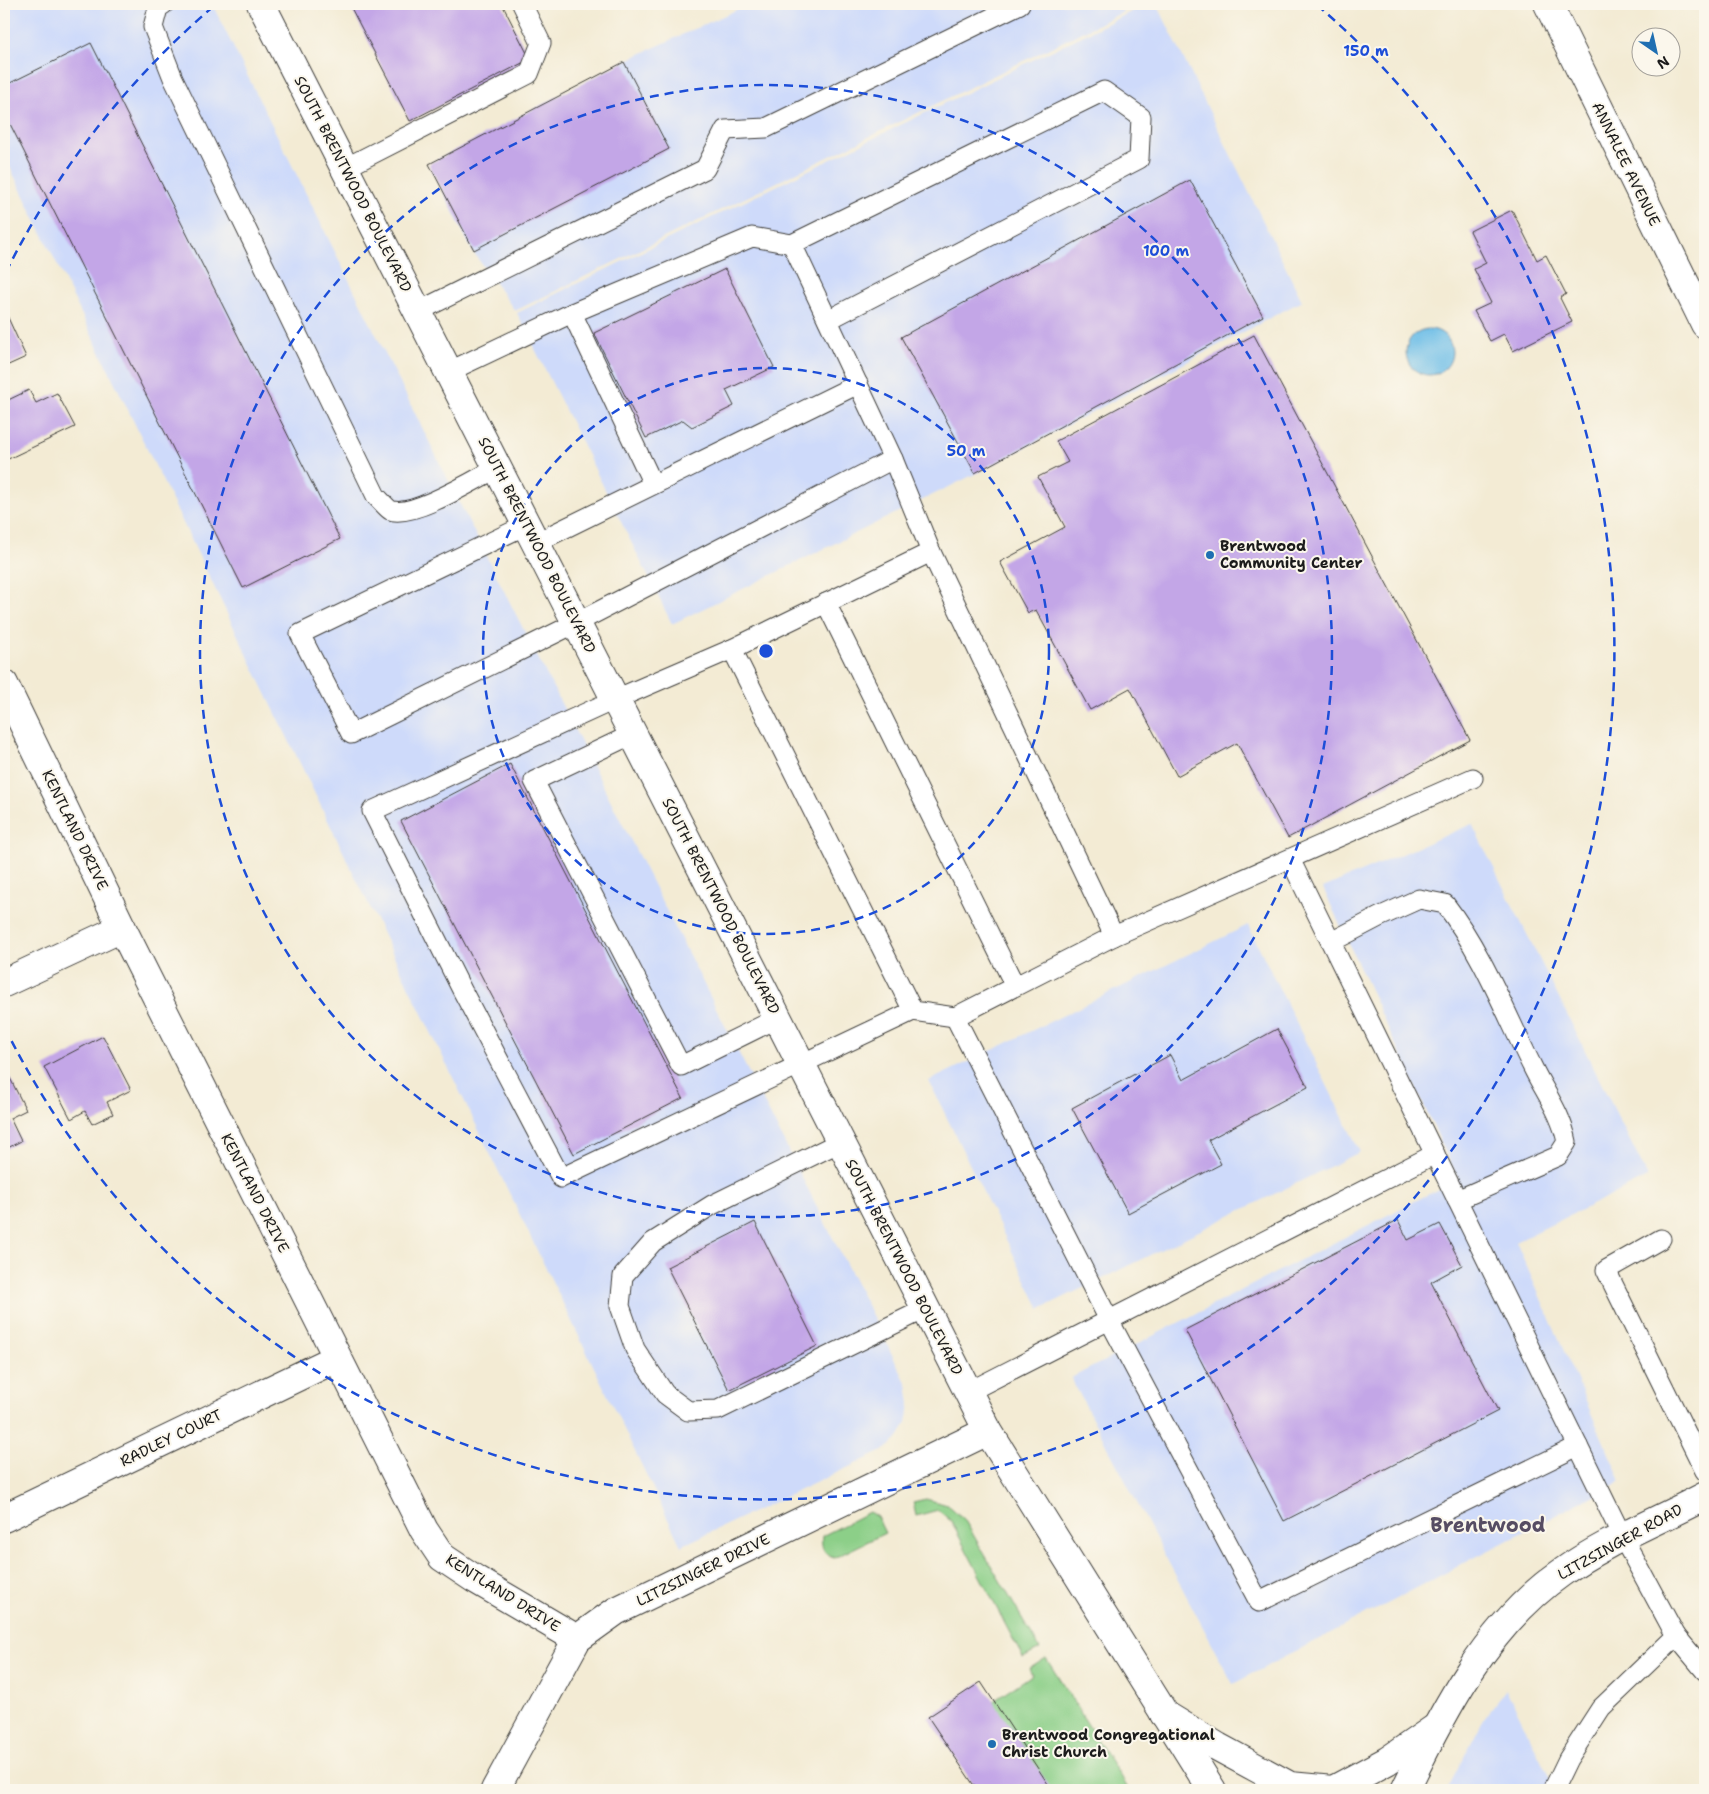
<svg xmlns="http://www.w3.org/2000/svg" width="1709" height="1794" font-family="'Shantell Sans',sans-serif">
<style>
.built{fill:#cedafa}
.green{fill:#8ccf88;stroke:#547652}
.water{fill:#6cbde7;stroke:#446c82}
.building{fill:#c3a6e7}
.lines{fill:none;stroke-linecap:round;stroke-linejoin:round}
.lane-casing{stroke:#3c3b38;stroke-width:21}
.street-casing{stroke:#3c3b38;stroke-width:30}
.secondary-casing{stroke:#3c3b38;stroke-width:30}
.primary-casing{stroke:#3c3b38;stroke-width:30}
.lane{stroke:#fff;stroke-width:19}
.street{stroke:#fff;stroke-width:28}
.secondary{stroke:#fff;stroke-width:28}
.primary{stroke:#fff;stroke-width:28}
.ring{fill:none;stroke:#1d4ed8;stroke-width:2.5;stroke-dasharray:9 6}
.poi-dot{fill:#1f6fb2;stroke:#fbf7ec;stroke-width:2}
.labels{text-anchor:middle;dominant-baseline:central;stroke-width:4;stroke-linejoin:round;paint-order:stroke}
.street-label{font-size:15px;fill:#1c1c1c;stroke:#fbf7ec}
.poi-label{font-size:15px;font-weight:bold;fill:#1c1c1c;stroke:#fbf7ec;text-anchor:start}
.district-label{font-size:20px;font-weight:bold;fill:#564c63;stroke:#fbf7ec}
.centre{fill:#1d4ed8;stroke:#fbf7ec;stroke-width:2.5}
.ring-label{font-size:15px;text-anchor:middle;font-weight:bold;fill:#1d4ed8;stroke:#fbf7ec;stroke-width:4;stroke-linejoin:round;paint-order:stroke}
</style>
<rect width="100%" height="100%" fill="#fbf7ec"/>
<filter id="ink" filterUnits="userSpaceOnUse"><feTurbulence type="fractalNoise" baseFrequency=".02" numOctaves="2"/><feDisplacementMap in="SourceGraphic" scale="10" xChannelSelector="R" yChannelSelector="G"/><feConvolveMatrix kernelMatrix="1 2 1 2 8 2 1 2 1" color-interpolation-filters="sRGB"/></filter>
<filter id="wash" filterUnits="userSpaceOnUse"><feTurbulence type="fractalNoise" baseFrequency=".0096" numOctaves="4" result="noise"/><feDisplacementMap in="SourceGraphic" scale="20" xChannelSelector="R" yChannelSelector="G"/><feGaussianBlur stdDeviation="1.12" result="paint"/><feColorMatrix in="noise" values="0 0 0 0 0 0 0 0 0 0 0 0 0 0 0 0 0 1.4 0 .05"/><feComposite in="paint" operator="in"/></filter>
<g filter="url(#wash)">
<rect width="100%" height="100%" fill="#f3ebd4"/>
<g class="built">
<path d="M4 4H212L467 518 907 1384 910 1404 907 1422 899 1438 883 1451 681 1546 4 155Z"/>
<path d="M749 4H1119L1123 12 515 311 473 252 429 164 625 61Z"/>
<path d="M1147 4H1157L1302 301 973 475 672 624 517 313Z"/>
<path d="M1472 824 1648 1177 1516 1242 1621 1481 1233 1684 1071 1378 1458 1179 1323 888Z"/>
<path d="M1248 925 1360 1152 1040 1309 929 1081Z"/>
<path d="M1506 1689 1556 1790H1447L1484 1718Z"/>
</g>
<g class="green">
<path d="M926 1499 948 1505 964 1519 1040 1649 1023 1658 951 1521 938 1510 916 1516 913 1502Z"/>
<path d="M869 1512 877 1517 885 1533 834 1558C822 1554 821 1547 822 1536Z"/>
<path d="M1046 1658 1129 1790H1050L992 1702 1032 1675 1029 1669Z"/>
</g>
<circle class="water" cx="1429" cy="352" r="23"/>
<g id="blocks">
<g class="building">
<path d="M349 4H502L530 59 410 121Z"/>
<path d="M91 43 340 539 243 588 4 112V86Z"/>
<path d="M624 62 669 149 474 250 429 164Z"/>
<path d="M1190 180 1263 316 975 473 901 337Z"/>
<path d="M1512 210 1537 260 1546 255 1566 294 1560 298 1572 322 1513 351 1504 334 1490 341 1474 311 1491 303 1474 269 1486 263 1470 231Z"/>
<path d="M725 269 774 367 726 390 734 406 692 427 683 420 646 438 594 333Z"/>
<path d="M4 309 26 357 4 367Z"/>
<path d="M1254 335 1470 740 1288 838 1237 743 1177 776 1130 688 1090 710 1036 610 1028 613 1000 562 1065 527 1038 477 1068 462 1056 441Z"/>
<path d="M29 390 36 403 57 393 75 427 4 461V402Z"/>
<path d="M510 764 683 1098 574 1154 401 821Z"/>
<path d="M1277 1029 1308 1087 1208 1140 1221 1164 1128 1213 1072 1108 1170 1055 1183 1080Z"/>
<path d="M103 1036 131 1090 107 1102 113 1114 92 1124 85 1111 71 1119 44 1067Z"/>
<path d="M8 1074 26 1110 10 1118 21 1141 4 1150V1076Z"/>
<path d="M1398 1220 1408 1240 1440 1224 1462 1265 1431 1282 1498 1411 1284 1521 1185 1330Z"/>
<path d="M755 1222 817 1346 729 1390 667 1267Z"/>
<path d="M981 1682 1052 1790H977L928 1717Z"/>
</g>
</g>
</g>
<g filter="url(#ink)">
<use href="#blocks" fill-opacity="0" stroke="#3c3b38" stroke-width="1"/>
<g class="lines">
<g class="lane-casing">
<g id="lane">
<path d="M164 4 158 8 153 27 173 78 376 496C380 500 386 507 390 510 412 519 476 479 497 468"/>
<path d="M345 168 529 74 541 43 522 4"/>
<path d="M792 244 893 459 931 552 1114 936 955 1017 913 1011 732 649 616 699 372 811 462 990 561 1178 913 1011"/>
<path d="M417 312 705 169 725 130 766 128 1020 4"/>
<path d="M572 313 653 484"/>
<path d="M448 372 572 313 752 237 792 244 1104 91 1141 117 1139 159 828 320"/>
<path d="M526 525 300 634 351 734 576 623 893 459"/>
<path d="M535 543 858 384"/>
<path d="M826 603 1015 986"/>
<path d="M732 649 931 552"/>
<path d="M633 734 534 781 681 1066 778 1018"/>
<path d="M1290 859 1623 1538 1676 1636 1601 1708 1568 1759 1553 1790"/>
<path d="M1114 936 1473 778"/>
<path d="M1331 942 1379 917 1419 899 1445 904C1482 952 1505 1012 1532 1066 1545 1093 1561 1113 1567 1142L1558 1156 1457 1200"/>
<path d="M955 1017 1109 1320 1259 1602 1578 1446"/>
<path d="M840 1142 712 1205 653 1242 623 1276 620 1306 635 1349 665 1394 688 1411 718 1410 925 1309"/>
<path d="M1661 1239 1606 1270 1705 1471"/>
<path d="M968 1392 1435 1154"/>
<path d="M1676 1636 1705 1671"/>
</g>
</g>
<g class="street-casing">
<g id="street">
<path d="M1548 4 1705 324"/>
<path d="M4 684 122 928 424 1530 442 1557 475 1579 577 1639"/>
<path d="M4 983 122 928"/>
<path d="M4 1518 337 1358"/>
<path d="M495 1790 577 1639 616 1611 988 1431"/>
</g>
</g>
<g class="secondary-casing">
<g id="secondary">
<path d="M1164 1714 1218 1747 1290 1786 1333 1790 1387 1761 1435 1728"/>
<path d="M1405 1790C1443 1711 1487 1625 1561 1573 1602 1543 1660 1520 1705 1496"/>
</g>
</g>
<g class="primary-casing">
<path id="primary" d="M261 4 988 1431 1212 1790"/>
</g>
<use href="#lane" class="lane"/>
<use href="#street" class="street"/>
<use href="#secondary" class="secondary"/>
<use href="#primary" class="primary"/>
</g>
</g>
<g class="ring">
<circle cx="766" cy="651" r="283"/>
<circle cx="766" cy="651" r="566"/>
<path d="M6 272A849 849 0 0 1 215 5M1317 5A849 849 0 1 1 6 1030"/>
</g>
<g class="poi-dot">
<circle cx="1210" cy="555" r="5"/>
<circle cx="992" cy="1744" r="5"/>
</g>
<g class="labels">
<g class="street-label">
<text transform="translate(1626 164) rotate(64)">ANNALEE AVENUE</text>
<text transform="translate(353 184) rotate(63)">SOUTH BRENTWOOD BOULEVARD</text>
<text transform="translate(537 545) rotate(63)">SOUTH BRENTWOOD BOULEVARD</text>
<text transform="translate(75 830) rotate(64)">KENTLAND DRIVE</text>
<text transform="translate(721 906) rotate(63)">SOUTH BRENTWOOD BOULEVARD</text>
<text transform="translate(255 1193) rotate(63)">KENTLAND DRIVE</text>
<text transform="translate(904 1267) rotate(63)">SOUTH BRENTWOOD BOULEVARD</text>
<text transform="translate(171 1438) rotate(-26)">RADLEY COURT</text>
<text transform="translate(1620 1542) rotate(-29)">LITZSINGER ROAD</text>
<text transform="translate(703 1570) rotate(-26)">LITZSINGER DRIVE</text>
<text transform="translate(503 1593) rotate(32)">KENTLAND DRIVE</text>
</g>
<g class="poi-label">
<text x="1220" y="546">Brentwood<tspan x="1220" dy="17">Community Center</tspan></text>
<text x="1002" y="1735">Brentwood Congregational<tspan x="1002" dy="17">Christ Church</tspan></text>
</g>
<g class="district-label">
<text x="1488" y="1525">Brentwood</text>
</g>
</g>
<circle cx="766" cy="651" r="8" class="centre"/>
<g class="ring-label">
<text x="1366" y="56">150 m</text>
<text x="1166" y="256">100 m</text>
<text x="966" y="456">50 m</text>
</g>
<rect width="1709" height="1794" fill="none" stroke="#fbf7ec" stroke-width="20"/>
<g transform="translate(1656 52) rotate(146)"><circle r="24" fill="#fbf7ec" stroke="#a29f99"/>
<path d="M0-4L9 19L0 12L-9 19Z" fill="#1f6fb2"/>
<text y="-8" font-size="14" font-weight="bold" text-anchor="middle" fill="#1c1c1c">N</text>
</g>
</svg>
